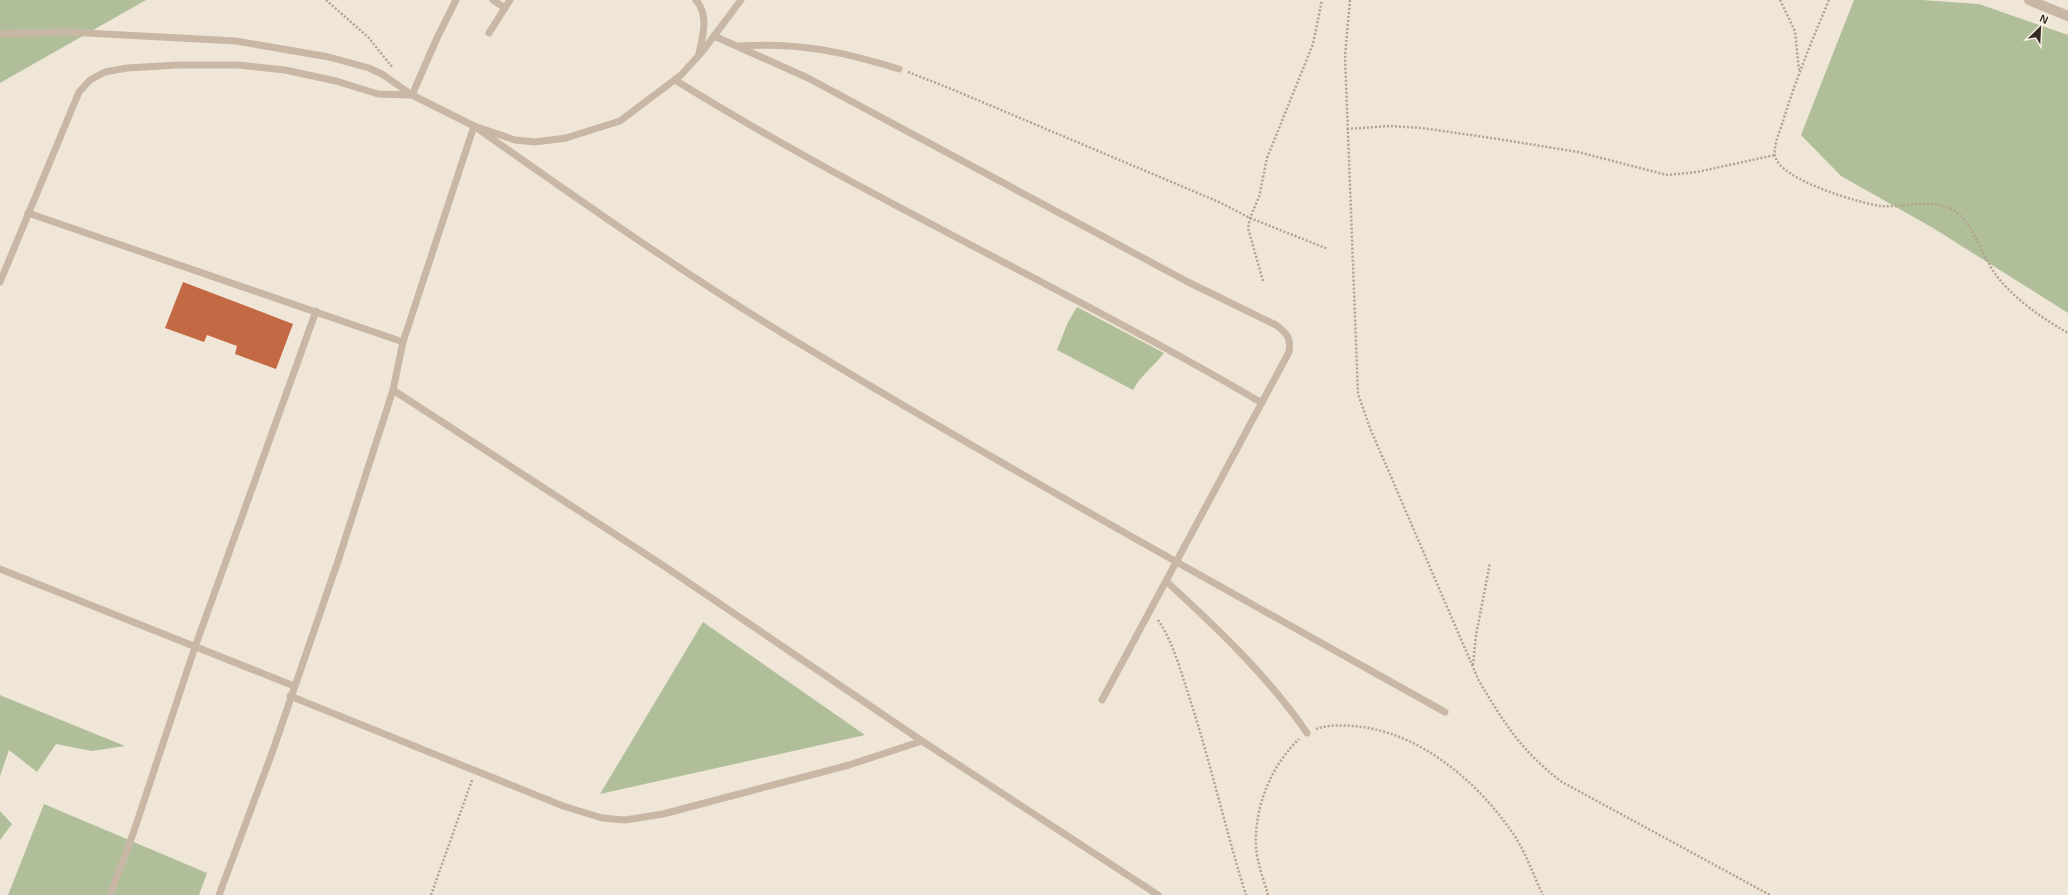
<svg xmlns="http://www.w3.org/2000/svg" width="2068" height="895" font-family="Arial,sans-serif">
<style>
.green{fill:#b0bf99}
.building{fill:#c36a44}
.lines{fill:none;stroke-linecap:round;stroke-linejoin:round}
.path{stroke:#b4a18f;stroke-width:2.5;stroke-dasharray:2 2;stroke-linecap:butt}
.service{stroke:#c8b7a5;stroke-width:7}
.minor{stroke:#c8b7a5;stroke-width:10}
</style>
<rect width="100%" height="100%" fill="#f0e6d8"/>
<g class="green">
<path d="M0 0H146L0 83Z"/>
<path d="M1854 0H1922L1979 4 2068 35V313L1933 228 1841 176 1801 135Z"/>
<path d="M1077 307 1164 353C1154 366 1141 375 1133 390L1057 350 1068 322Z"/>
<path d="M703 622 865 735 600 794Z"/>
<path d="M0 695 2 696 125 746 92 751 56 744 37 772 9 750 0 776Z"/>
<path d="M44 804 207 873 199 895H8Z"/>
<path d="M0 811 12 824 0 840Z"/>
</g>
<path class="building" d="M183 282 293 324 276 369 235 354 237 346 207 335 204 342 165 328Z"/>
<g class="lines">
<g class="path">
<path d="M326 0 368 37 393 68"/>
<path d="M1350 0 1345 56 1358 394 1370 428 1479 681C1505 724 1521 751 1562 782L1770 895"/>
<path d="M1780 0 1795 31 1799 70"/>
<path d="M1829 0C1812 40 1796 79 1783 121 1780 131 1773 146 1775 156 1780 180 1859 203 1881 206 1904 208 1932 198 1953 210 1974 223 1981 255 1996 275 2014 299 2042 318 2068 333"/>
<path d="M908 72 949 88 1219 202 1250 218 1328 249"/>
<path d="M1347 129 1389 126 1422 128 1498 139 1578 152 1667 175 1697 172 1775 155"/>
<path d="M1263 281 1248 228 1250 218 1259 197 1267 158 1313 44 1322 0"/>
<path d="M1158 620C1173 642 1180 669 1188 693 1210 760 1225 828 1246 895"/>
<path d="M1473 665 1476 635 1490 563"/>
<path d="M1316 729C1326 725 1341 725 1352 726 1417 730 1476 780 1512 832 1525 850 1533 875 1543 895"/>
<path d="M431 895 472 780"/>
<path d="M1268 895C1264 880 1257 863 1256 847 1254 807 1271 766 1299 739"/>
</g>
<g class="service">
<path d="M493 0 505 8"/>
<path d="M696 0C709 15 703 36 699 53"/>
<path d="M489 33 510 0"/>
<path d="M0 34 67 32 236 41 329 57 369 68 382 74 412 95 474 126 515 140 535 142 566 138 620 121 681 75 702 52 741 0"/>
<path d="M714 36 808 78 1188 282 1276 325C1288 334 1291 338 1289 352L1102 700"/>
<path d="M740 46C800 42 843 52 899 69"/>
<path d="M675 80C865 198 1070 290 1262 403"/>
<path d="M474 126C575 197 677 269 782 333 1000 465 1223 588 1445 712"/>
<path d="M28 213 403 342"/>
<path d="M0 282 79 92 90 80 105 72 127 68 178 65H238L285 70 336 81 378 94 412 95 437 38 456 0"/>
<path d="M393 390 667 568 922 741 1158 895"/>
<path d="M0 569 294 686"/>
<path d="M1166 581C1217 628 1268 676 1307 733"/>
<path d="M290 696 563 806 602 818 625 820 663 814 849 765 922 741"/>
<path d="M110 895 133 834 195 647 316 311"/>
<path d="M219 895 272 753 339 558 393 390 403 342 474 126"/>
</g>
<path class="minor" d="M2029 0 2068 16"/>
</g>
<g transform="translate(2040 28) rotate(24)" stroke="#f8f0e4" stroke-width="3" paint-order="stroke">
<path d="M0-3L7 15L0 10L-7 15Z" fill="#342b26"/>
<text y="-6" font-size="11" font-weight="bold" text-anchor="middle" fill="#342b26">N</text>
</g>
</svg>
